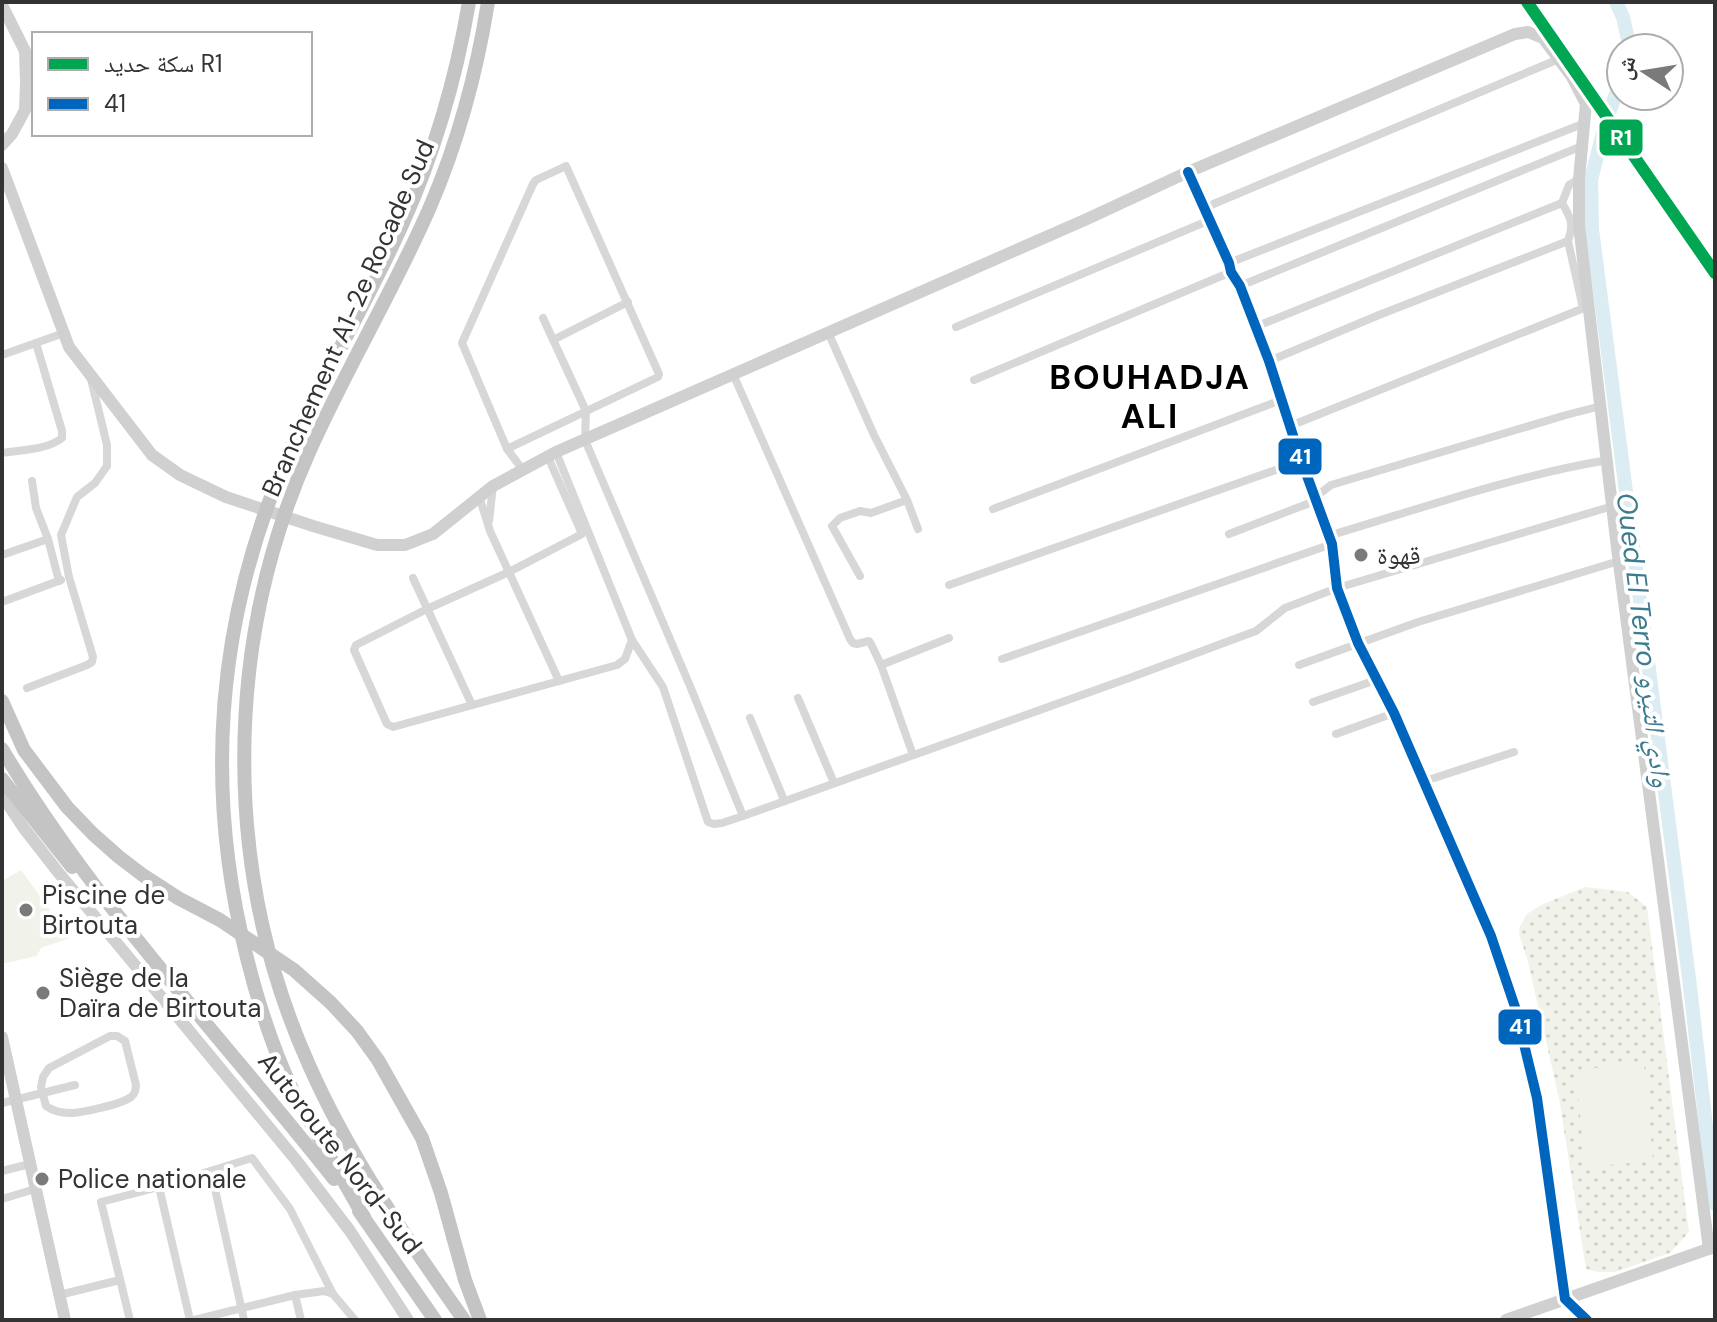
<svg xmlns="http://www.w3.org/2000/svg" width="1717" height="1322" font-family="'DM Sans','Noto Naskh Arabic',sans-serif">
<style>
.grass{fill:url(#grass-dots)}
.pitch{fill:#f1f3eb}
.lines{fill:none;stroke-linecap:round;stroke-linejoin:round}
.river{stroke:#dbedf2;stroke-width:14}
.street{stroke:#d7d7d7;stroke-width:8}
.secondary{stroke:#d0d0d0;stroke-width:12}
.highway{stroke:#c4c4c4;stroke-width:14}
.rail-casing{stroke:#bebebe;stroke-width:5}
.rail{stroke:#fff;stroke-width:2;stroke-dasharray:6;stroke-linecap:butt}
.bus-1-casing{stroke:#fff;stroke-width:16}
.bus-1{stroke:#0065bd;stroke-width:10}
.rail-1-casing{stroke:#fff;stroke-width:18}
.rail-1{stroke:#00a651;stroke-width:12}
.poi-dot{fill:#7a7a7a;stroke:#fff;stroke-width:3}
.labels{text-anchor:middle;dominant-baseline:central;stroke-width:8;stroke-linejoin:round;paint-order:stroke}
.street-label{font-size:26px;fill:#333;stroke:#fff}
.poi-label{font-size:26px;fill:#333;stroke:#fff;text-anchor:start}
.water-label{font-size:28px;font-style:italic;fill:#3d7c8f;stroke:#fff}
.district-label{font-size:34px;font-weight:bold;letter-spacing:2px;fill:#000;stroke:#fff}
.line-badge{stroke:#fff;stroke-width:3}
.badge-label{font-size:22px;text-anchor:middle;font-weight:bold;fill:#fff}
</style>
<defs>
<pattern id="grass-dots" width="8" height="8" patternUnits="userSpaceOnUse" patternTransform="scale(2)"><rect width="8" height="8" fill="#f1f3eb"/><path d="M2 2h.1M6 6h.1" fill="none" stroke="#cfd1ca" stroke-width="1.8" stroke-linecap="round"/></pattern>
</defs>
<rect width="100%" height="100%" fill="#fff"/>
<path class="grass" d="M1585 887 1628 892 1647 907 1689 1232 1670 1253 1615 1272H1598L1586 1269 1559 1098 1528 962 1519 934 1520 926 1527 914 1541 905Z"/>
<g class="pitch">
<path d="M21 870 70 938 41 948 37 956 2 964V881Z"/>
<path d="M1644 1063 1653 1161 1585 1167 1576 1070Z"/>
</g>
<g class="lines">
<g class="river">
<path d="M1616 2 1623 17 1629 44 1628 48"/>
<path d="M1621 79 1605 125 1591 180 1592 229 1689 978 1715 1204"/>
</g>
<g class="street">
<path d="M1188 172 1229 263 1231 272 1240 286 1269 361 1299 454 1332 544 1337 588 1358 643 1394 713 1491 936 1515 1007 1537 1098 1565 1299"/>
<path d="M1204 208 1559 59"/>
<path d="M1568 241 1583 308"/>
<path d="M1229 263 1585 123"/>
<path d="M1240 286 1582 146"/>
<path d="M543 318 586 411 585 440 690 686 743 816"/>
<path d="M956 327 1210 220"/>
<path d="M1255 327 1562 203"/>
<path d="M828 332 874 435 907 500 918 529"/>
<path d="M553 340 628 302"/>
<path d="M2 355 64 333"/>
<path d="M1269 361 1379 315 1568 241C1574 224 1571 218 1562 203L1569 185 1579 179"/>
<path d="M733 374 850 639 853 643 857 644 869 641 871 644 881 665 913 755"/>
<path d="M974 380 1231 272"/>
<path d="M1290 426 1589 306"/>
<path d="M507 449 658 377 659 374 566 166 536 180 533 184 462 343 507 449 523 470"/>
<path d="M556 452 632 640 663 687 708 822 714 824 722 823 743 816 1132 677 1256 631 1285 608 1337 588 1613 506"/>
<path d="M2 453C21 450 47 450 62 438V431L36 343"/>
<path d="M548 457 582 534 509 572 427 609 356 645 354 650 387 724 393 727 617 665 625 659 632 640"/>
<path d="M32 481 36 508 48 539 59 581"/>
<path d="M479 496 490 531 559 681"/>
<path d="M1314 498 1331 485 1566 415 1601 406"/>
<path d="M993 509 1281 400"/>
<path d="M489 521 493 486"/>
<path d="M1229 534 1315 501"/>
<path d="M1328 536C1420 509 1512 476 1608 460"/>
<path d="M2 555 48 539"/>
<path d="M860 576 832 526 840 518 860 511 871 513 907 500"/>
<path d="M413 578 472 705"/>
<path d="M949 585 1301 461"/>
<path d="M2 602 61 580"/>
<path d="M1002 659 1332 544"/>
<path d="M881 665 949 638"/>
<path d="M1299 665 1418 622 1619 561"/>
<path d="M27 688 87 665 92 662 93 657 69 577 61 535 77 497 95 483 107 466V445L91 379"/>
<path d="M798 698 834 783"/>
<path d="M1313 702 1376 680"/>
<path d="M750 718 784 800"/>
<path d="M1336 734 1394 713"/>
<path d="M1422 782 1514 752"/>
<path d="M110 1036H117L125 1041 136 1085C135 1091 136 1092 131 1097 122 1104 82 1113 70 1113 61 1113 53 1111 46 1106L41 1087 43 1077 49 1068Z"/>
<path d="M2 1103 75 1085"/>
<path d="M2 1171 30 1164"/>
<path d="M211 1171 244 1320"/>
<path d="M159 1187 190 1320"/>
<path d="M2 1199 35 1189"/>
<path d="M59 1295 120 1280"/>
<path d="M295 1295 301 1320"/>
<path d="M130 1320 101 1202 159 1187 252 1158 290 1209 333 1294 355 1320"/>
<path d="M194 1320 295 1295 324 1291 333 1294"/>
</g>
<g class="secondary">
<path d="M2 5 25 51 26 82 25 110 12 134 2 145"/>
<path d="M2 168 69 347 152 455 180 475 226 497 313 526 377 545H405L433 534 493 486 556 452 1087 219 1188 172 1515 34 1528 32 1543 38 1572 77 1586 104 1579 179V225L1617 548 1709 1249"/>
<path d="M2 795 23 827 58 872 296 1160 350 1231 408 1320"/>
<path d="M2 1037 65 1320"/>
<path d="M1565 1299 1587 1320"/>
<path d="M1506 1320 1714 1247"/>
</g>
<g class="highway">
<path d="M2 701 24 750 67 807 93 834 119 857 144 876 178 898 220 920 294 970 331 1003 357 1031 378 1060 422 1138 441 1193 465 1280 480 1320"/>
<path d="M2 749C94 904 222 1037 334 1179"/>
<path d="M2 779 72 867"/>
<path d="M359 1211 435 1320"/>
<path d="M364 1217C347 1187 330 1157 313 1127 306 1114 297 1101 291 1087 272 1046 258 1002 247 958 200 772 219 595 303 422 334 356 372 292 402 225 434 154 456 79 469 2"/>
<path d="M464 1320C407 1239 349 1156 309 1065 222 871 223 643 310 450 347 367 394 290 430 207 458 142 477 71 488 2"/>
</g>
<g class="rail-casing">
<path id="rail" d="M1527 2 1715 273"/>
</g>
<use href="#rail" class="rail"/>
<g class="bus-1-casing">
<path id="bus-1" d="M1188 172 1229 263 1231 272 1240 286 1269 361 1299 454 1332 544 1337 588 1358 643 1394 713 1491 936 1515 1007 1537 1098 1565 1299 1587 1320"/>
</g>
<use href="#bus-1" class="bus-1"/>
<g class="rail-1-casing">
<path id="rail-1" d="M1527 2 1715 273"/>
</g>
<use href="#rail-1" class="rail-1"/>
</g>
<g class="poi-dot">
<circle cx="1361" cy="555" r="8"/>
<circle cx="26" cy="910" r="8"/>
<circle cx="43" cy="993" r="8"/>
<circle cx="42" cy="1179" r="8"/>
</g>
<g class="labels">
<g class="street-label">
<text transform="translate(348 318) rotate(-66)">Branchement A1-2e Rocade Sud</text>
<text transform="translate(340 1153) rotate(52)">Autoroute Nord-Sud</text>
</g>
<g class="poi-label">
<text x="1377" y="555">قهوة</text>
<text x="42" y="895">Piscine de<tspan x="42" dy="30">Birtouta</tspan></text>
<text x="59" y="978">Siège de la<tspan x="59" dy="30">Daïra de Birtouta</tspan></text>
<text x="58" y="1179">Police nationale</text>
</g>
<g class="water-label">
<text transform="translate(1644 640) rotate(83)">Oued El Terro وادي التيرو</text>
</g>
<g class="district-label">
<text x="1150" y="377">BOUHADJA<tspan x="1150" dy="39">ALI</tspan></text>
</g>
</g>
<g class="line-badge">
<rect x="1598" y="118" width="46" height="39" rx="8" fill="#00a651"/>
<rect x="1277" y="437" width="46" height="39" rx="8" fill="#0065bd"/>
<rect x="1497" y="1008" width="46" height="38" rx="8" fill="#0065bd"/>
</g>
<g class="badge-label">
<text x="1621" y="145">R1</text>
<text x="1300" y="464">41</text>
<text x="1520" y="1034">41</text>
</g>
<rect width="1717" height="1322" fill="none" stroke="#333333" stroke-width="8"/>
<rect x="32" y="32" width="280" height="104" fill="#ffffff" stroke="#adadad" stroke-width="2"/>
<rect x="48" y="58" width="40" height="12" fill="#00a651" stroke="#adadad" stroke-width="2"/>
<text x="104" y="72" font-size="24" fill="#333333">سكة حديد R1</text>
<rect x="48" y="98" width="40" height="12" fill="#0065bd" stroke="#adadad" stroke-width="2"/>
<text x="104" y="112" font-size="24" fill="#333333">41</text>
<g transform="translate(1645 72) rotate(282)"><circle r="38" fill="#ffffff" stroke="#adadad" stroke-width="2"/>
<path d="M0-6L14 30L0 20L-14 30Z" fill="#7a7a7a"/>
<text y="-12" font-size="22" font-weight="bold" text-anchor="middle" fill="#333333">ش</text>
</g>
</svg>
